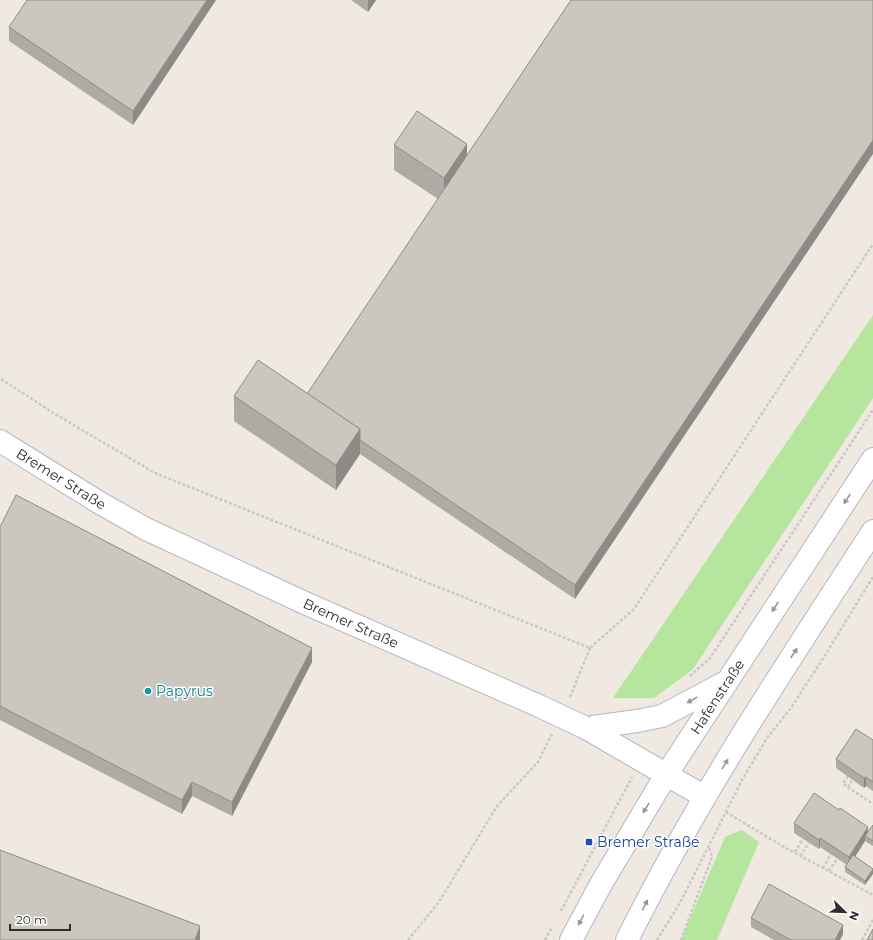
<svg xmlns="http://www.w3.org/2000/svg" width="873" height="940" font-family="Montserrat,sans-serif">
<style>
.green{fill:#b6e59e}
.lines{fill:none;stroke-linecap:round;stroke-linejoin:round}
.minor-casing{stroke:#b4b7c1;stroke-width:24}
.secondary-casing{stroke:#b4b7c1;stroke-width:24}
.path{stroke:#c9c9c9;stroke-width:2.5;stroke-dasharray:3 2;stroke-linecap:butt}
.minor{stroke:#fff;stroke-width:22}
.secondary{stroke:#fff;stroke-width:22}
.minor-bridge-casing{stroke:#b4b7c1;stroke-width:24;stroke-linecap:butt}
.minor-bridge{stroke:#fff;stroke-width:22}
.wall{fill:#afaba4}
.shaded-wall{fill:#8e8b86}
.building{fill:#cbc7bf;stroke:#8e8b86}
.oneway{fill:#969696}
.culture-dot{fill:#0f9aa8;stroke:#fff;stroke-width:1.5}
.transit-dot{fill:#1a4fb4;stroke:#fff;stroke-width:1.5}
.labels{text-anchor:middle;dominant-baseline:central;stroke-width:3;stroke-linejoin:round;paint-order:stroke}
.street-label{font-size:14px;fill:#2e2e2e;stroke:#fff}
.culture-label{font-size:14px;fill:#0d838f;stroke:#fff;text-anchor:start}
.transit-label{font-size:14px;fill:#164399;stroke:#fff;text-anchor:start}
</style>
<rect width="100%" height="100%" fill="#efe9e1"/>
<g class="green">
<path d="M873 315V398L693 669 654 698H613Z"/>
<path d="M742 830 759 842 717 940H681L725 837Z"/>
</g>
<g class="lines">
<g class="minor-casing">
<g id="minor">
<path id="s1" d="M0 441 100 503 146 529 305 603 537 705"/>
<path d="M586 728 705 797"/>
</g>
</g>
<g class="secondary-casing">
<g id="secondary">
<path d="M586 728 637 721 662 716 724 683"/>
<path id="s2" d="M571 940 601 884 666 775 873 459"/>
<path d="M627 940C698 797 786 665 873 531"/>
</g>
</g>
<g class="path">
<path d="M1 379 55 414 155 473 590 648 634 609 873 244"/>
<path d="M690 676 710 658 873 410"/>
<path d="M570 697 590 648"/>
<path d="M848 776 843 784 848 787 852 780"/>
<path d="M848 787 873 804"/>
<path d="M726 812 784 847 873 895"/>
<path d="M589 842 595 845"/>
<path d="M795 852 803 839"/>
<path d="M800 856 809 843"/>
<path d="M823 868 831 854"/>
<path d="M829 871 837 859"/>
<path d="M561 911 632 777"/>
<path d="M408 940 439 902 497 806 538 762 552 734"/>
<path d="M545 940 552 927"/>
<path d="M657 940 680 903 742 780 767 738 791 708 822 660 873 577"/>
<path d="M681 940 712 857 709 847"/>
<path d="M862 940 873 920"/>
</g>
<use href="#minor" class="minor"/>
<use href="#secondary" class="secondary"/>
<g class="minor-bridge-casing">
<path id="minor-bridge" d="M537 705 586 728"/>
</g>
<use href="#minor-bridge" class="minor-bridge"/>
</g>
<g class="wall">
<path d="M216 0 133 125 9 41V27Z"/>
<path d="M351 0H376L368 12Z"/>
<path d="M873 0 575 599 360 454 336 490 234 421V396L307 394 438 199 394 170V145L467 156Z"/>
<path d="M0 527 312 662 232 816 192 796 182 814 0 720Z"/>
<path d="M873 740V791L866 786 864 788 836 768V759Z"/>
<path d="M794 823 868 832 873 825V846L865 841 855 857 873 869 865 885 845 872V867L847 865 820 847 819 849 794 833Z"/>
<path d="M751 918 843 934 840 940H774L751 927Z"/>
</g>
<g class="shaded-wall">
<path d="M207 0H216L133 125V111Z"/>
<path d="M368 0H376L368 12Z"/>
<path d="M873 140V154L575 599V585Z"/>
<path d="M467 144V169L444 203V178Z"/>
<path d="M360 429V454L336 490V465Z"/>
<path d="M312 648V662L232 816V802Z"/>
<path d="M866 777V786L864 788V778Z"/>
<path d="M192 782V796L182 814V800Z"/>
<path d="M868 827V837L865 836V841L849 866V857Z"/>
<path d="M820 838V847L819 849V840Z"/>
<path d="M873 869V874L865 885V881Z"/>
<path d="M843 925V934L840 940H835Z"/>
<path d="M200 926V940H195Z"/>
</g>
<g class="building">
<path d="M27 0H207L133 111 9 27Z"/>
<path d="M571 0H873V140L575 585 360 440V429L307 394Z"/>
<path d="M417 111 467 144 444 178 394 145Z"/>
<path d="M258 360 360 429 336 465 234 396Z"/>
<path d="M16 495 312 648 232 802 192 782 182 800 0 706V527Z"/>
<path d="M856 729 873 740V782L866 777 864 778 836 759Z"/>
<path d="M814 793 839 810 840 808 868 827 849 857 820 838 819 840 794 823Z"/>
<path d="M873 825V841L865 836Z"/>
<path d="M0 850 200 926 195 940H0Z"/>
<path d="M853 855 873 869 865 881 845 867Z"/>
<path d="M769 884 843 925 835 940H791L751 918Z"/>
<path d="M873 929V940H867Z"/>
</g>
<defs><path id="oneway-solid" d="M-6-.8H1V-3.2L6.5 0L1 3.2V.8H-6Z"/></defs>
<g class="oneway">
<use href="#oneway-solid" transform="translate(847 499) rotate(123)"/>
<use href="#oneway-solid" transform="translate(775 607) rotate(123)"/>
<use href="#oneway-solid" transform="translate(794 653) rotate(-57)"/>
<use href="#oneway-solid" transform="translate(692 700) rotate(151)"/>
<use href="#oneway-solid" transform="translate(725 764) rotate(-59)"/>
<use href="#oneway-solid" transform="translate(646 808) rotate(122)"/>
<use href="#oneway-solid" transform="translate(645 905) rotate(-63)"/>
<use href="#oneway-solid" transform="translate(581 920) rotate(118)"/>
</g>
<circle class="culture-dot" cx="148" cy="691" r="4"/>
<rect class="transit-dot" x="585" y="838" width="8" height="8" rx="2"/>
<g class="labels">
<g class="street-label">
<text stroke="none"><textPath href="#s1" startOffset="72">Bremer Straße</textPath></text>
<text stroke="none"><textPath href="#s1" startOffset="396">Bremer Straße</textPath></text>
<text stroke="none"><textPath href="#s2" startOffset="284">Hafenstraße</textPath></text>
</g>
<g class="culture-label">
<text x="156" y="691">Papyrus</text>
</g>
<g class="transit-label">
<text x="597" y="842">Bremer Straße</text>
</g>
</g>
<g transform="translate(845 912) rotate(113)" stroke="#ffffff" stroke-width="3" paint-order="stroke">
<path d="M0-3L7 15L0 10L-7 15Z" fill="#2e2e2e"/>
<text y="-6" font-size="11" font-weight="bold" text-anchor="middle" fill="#2e2e2e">N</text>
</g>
<path d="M10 924v6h60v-6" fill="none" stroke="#2e2e2e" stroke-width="2"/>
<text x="16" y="924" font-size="12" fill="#2e2e2e" stroke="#ffffff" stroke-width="3" paint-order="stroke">20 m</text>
</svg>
